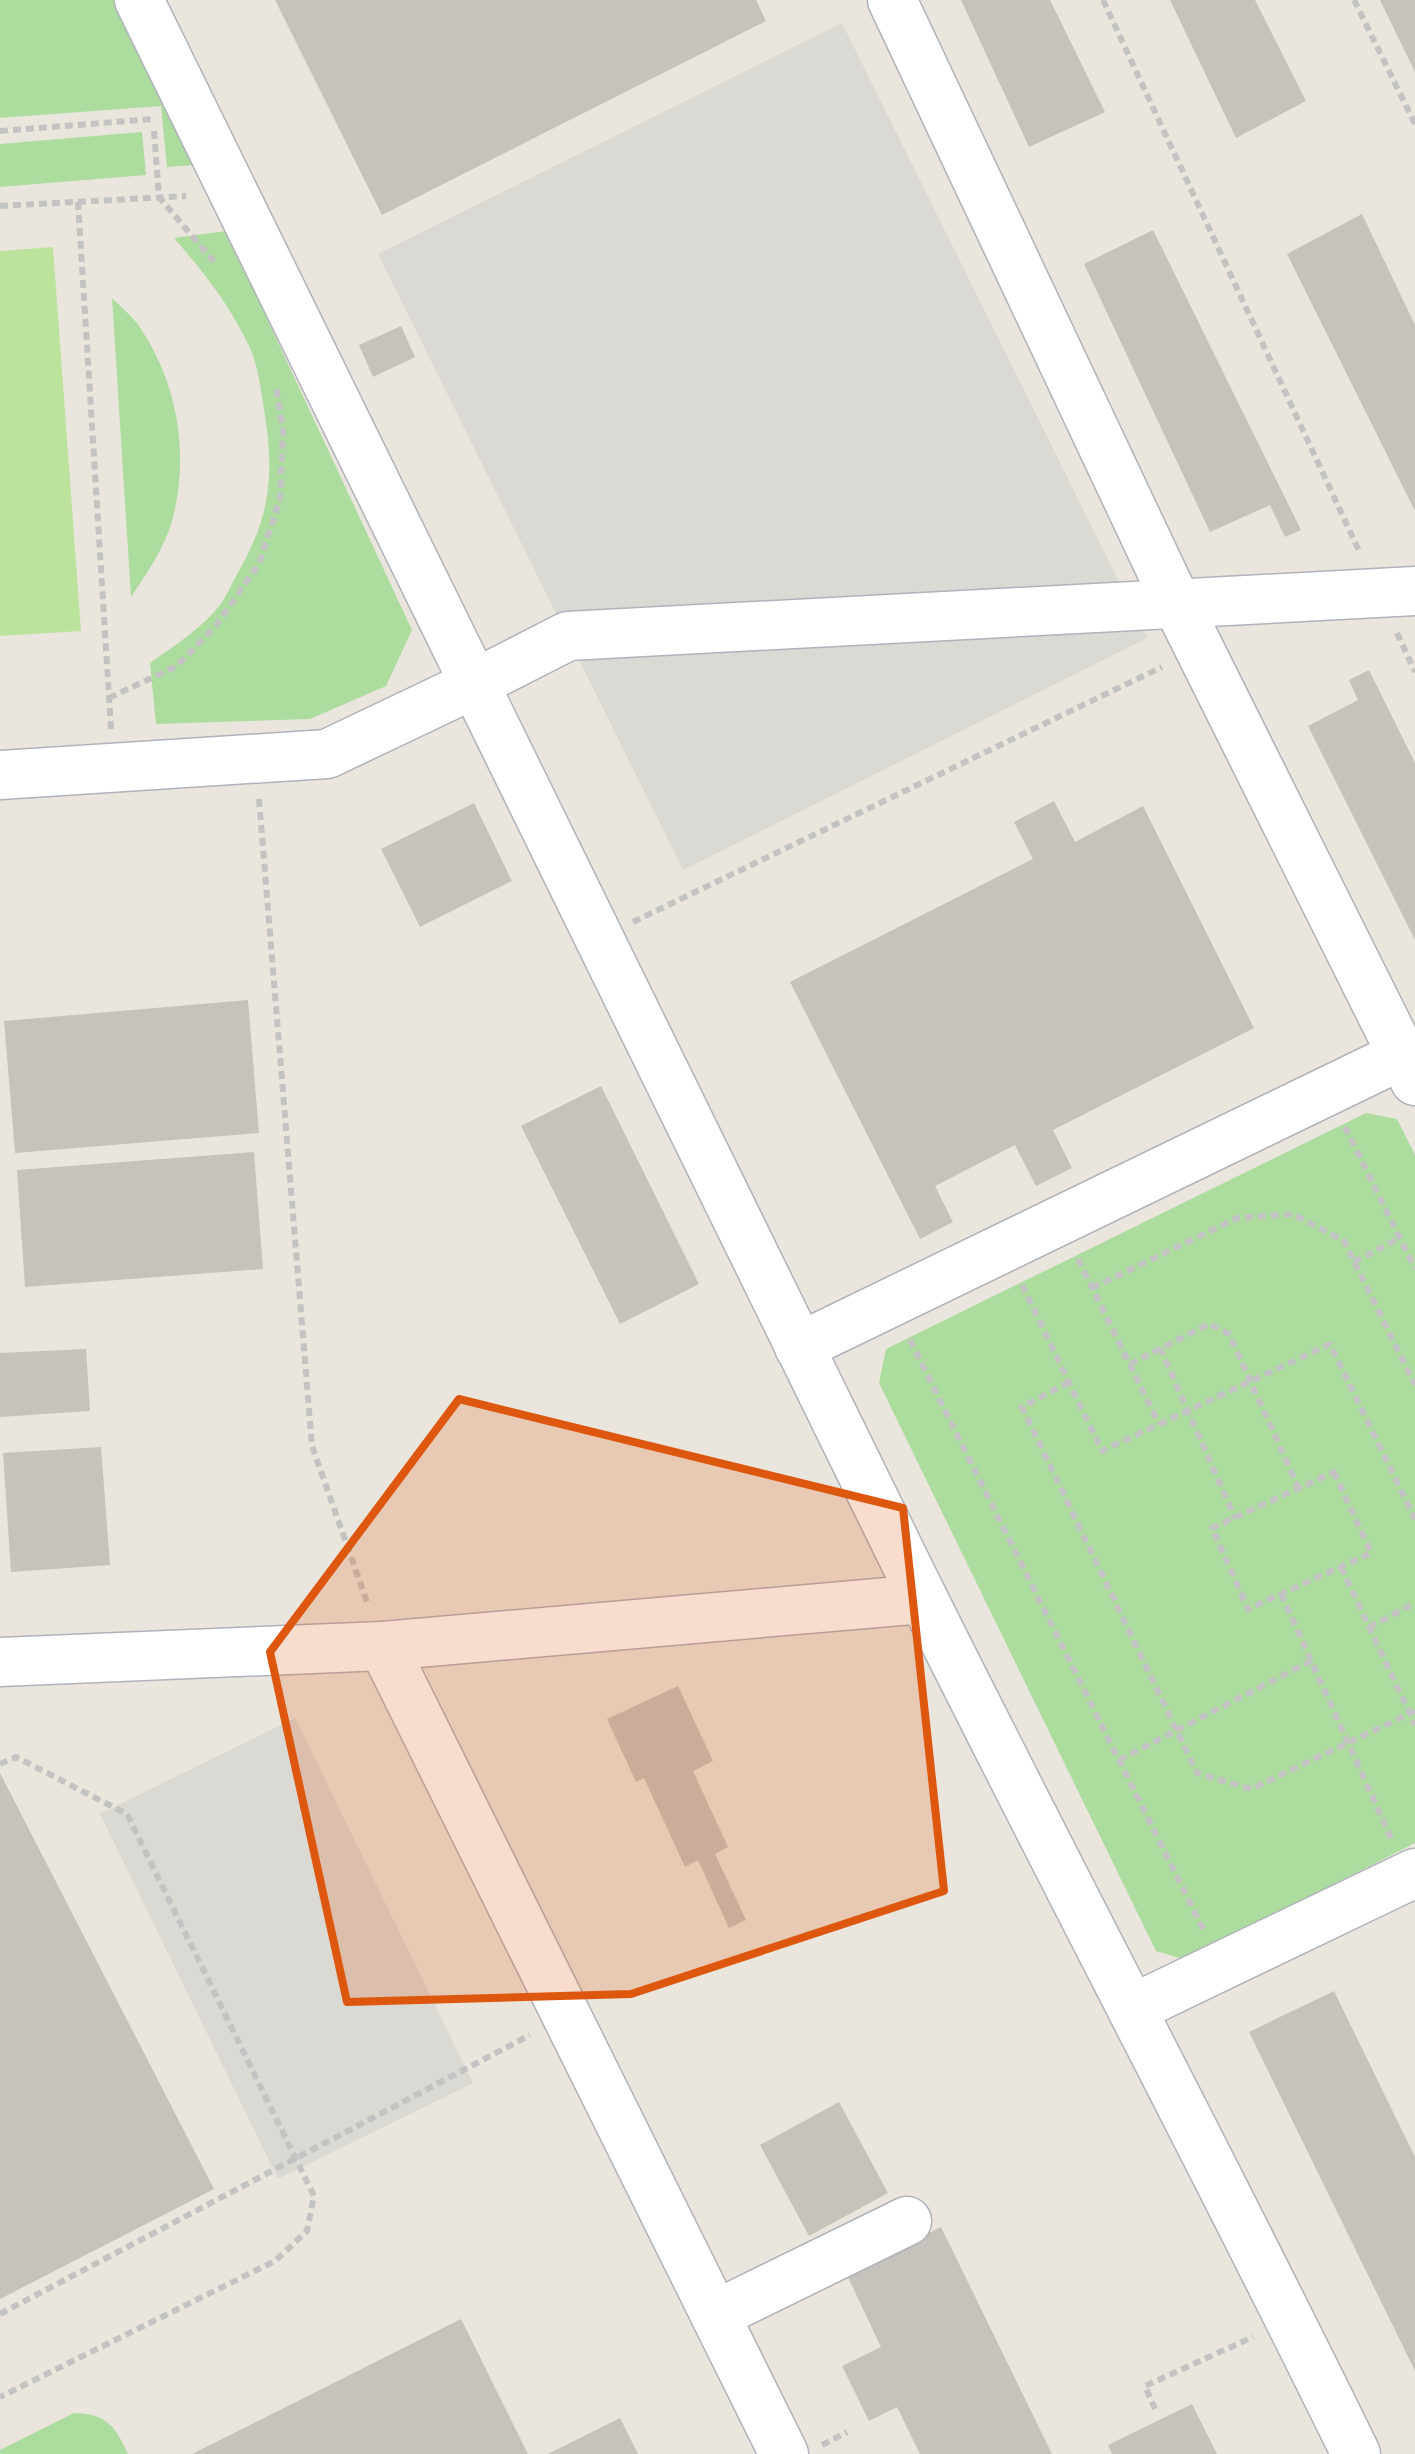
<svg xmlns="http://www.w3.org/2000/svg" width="1415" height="2454" font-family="Roboto,sans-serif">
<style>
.green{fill:#acdc9e}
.pitch{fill:#bce39b}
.plaza{fill:#dbd9d3}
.building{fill:#c6c3bc}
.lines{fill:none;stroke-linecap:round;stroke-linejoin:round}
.minor-casing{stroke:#b0b1bc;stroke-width:51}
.path{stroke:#c3c3c3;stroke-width:6;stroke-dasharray:8 5;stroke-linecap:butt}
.minor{stroke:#fff;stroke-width:48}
.marked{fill:#de570e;fill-opacity:0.2;stroke:#de570e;stroke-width:8;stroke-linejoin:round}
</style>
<rect width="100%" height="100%" fill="#ebe6dd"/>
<g class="green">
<path d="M0 0H124L209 164 167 167 161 106 0 118Z"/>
<path d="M142 132 146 175 0 187V144Z"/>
<path d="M226 231 412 630 386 686 310 719 156 724 150 663C174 646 202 628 220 605 226 597 230 587 235 578 272 515 275 474 263 403 260 384 257 361 248 344 229 304 202 270 174 238Z"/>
<path d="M112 298C121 307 132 316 139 326 178 383 190 455 172 521 164 549 147 573 131 597Z"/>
<path d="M1366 1113 1397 1119 1415 1155V1843L1186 1960 1156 1951 879 1383 886 1349Z"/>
<path d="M74 2413C107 2414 115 2426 128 2454H0V2450Z"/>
</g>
<path class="pitch" d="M53 247 81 631 0 636V251Z"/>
<g class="plaza">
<path d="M842 23 1147 638 683 870 378 254Z"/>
<path d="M295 1718 473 2083 278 2179 100 1814Z"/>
</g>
<g class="building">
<path d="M275 0H756L766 21 382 215Z"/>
<path d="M961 0H1050L1105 112 1029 147Z"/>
<path d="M1170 0H1255L1306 101 1236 138Z"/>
<path d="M1380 0H1415V72Z"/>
<path d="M1362 214 1415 325V511L1287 254Z"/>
<path d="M1153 230 1301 530 1285 537 1270 505 1210 532 1084 264Z"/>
<path d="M401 326 415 357 373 377 359 345Z"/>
<path d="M1369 670 1415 763V940L1308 726 1358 700 1349 680Z"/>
<path d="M1054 801 1075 842 1143 806 1254 1028 1053 1130 1072 1168 1036 1186 1015 1145 935 1186 953 1222 920 1239 790 982 1033 859 1014 822Z"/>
<path d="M474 803 512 881 420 927 381 849Z"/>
<path d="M248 1000 259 1133 15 1153 4 1021Z"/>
<path d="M601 1086 699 1284 620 1324 521 1126Z"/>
<path d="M254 1152 263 1269 25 1287 17 1170Z"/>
<path d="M86 1349 90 1411 0 1417V1353Z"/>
<path d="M101 1447 110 1565 11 1572 3 1453Z"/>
<path d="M678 1686 713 1761 693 1771 728 1847 715 1854 746 1920 729 1928 698 1860 685 1867 644 1778 636 1782 607 1719Z"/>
<path d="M0 1773 214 2189 0 2299Z"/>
<path d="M1334 1991 1415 2157V2371L1249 2032Z"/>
<path d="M839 2102 888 2193 809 2236 760 2145Z"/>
<path d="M941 2227 1052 2454H920L897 2407 869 2421 842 2366 881 2347 846 2273Z"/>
<path d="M461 2319 528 2454H192Z"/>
<path d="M1192 2404 1217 2454H1112L1108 2445Z"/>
<path d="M620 2418 638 2454H548Z"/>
</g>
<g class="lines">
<g class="minor-casing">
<g id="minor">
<path d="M139 0C397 533 656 1065 921 1594 1064 1882 1215 2165 1356 2454"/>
<path d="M892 0 1176 602 1415 1081"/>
<path d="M0 775 327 754 472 685 568 636 1415 591"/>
<path d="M799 1347 1402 1055"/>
<path d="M383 1646 784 2454"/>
<path d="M0 1662 383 1646 923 1599"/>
<path d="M1132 2009 1415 1873"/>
<path d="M715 2315 907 2221"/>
</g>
</g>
<g class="path">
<path d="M1103 0 1360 553"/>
<path d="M1354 0 1415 124"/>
<path d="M0 131 153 119"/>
<path d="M154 131 159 197 215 263"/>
<path d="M78 202 111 729"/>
<path d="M0 206 186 196"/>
<path d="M1397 633 1415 672"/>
<path d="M109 698 177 666 217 624 259 564 280 499 283 431 276 385"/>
<path d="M259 799 312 1446 368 1605"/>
<path d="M633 922 1162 667"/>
<path d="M1345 1127 1415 1269"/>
<path d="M1078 1259 1159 1424"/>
<path d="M1354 1262 1400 1238"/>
<path d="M1022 1285 1102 1451 1330 1344 1415 1519"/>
<path d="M1092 1288 1237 1218 1293 1214 1344 1241 1415 1385"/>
<path d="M910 1340 1203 1929"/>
<path d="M1160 1348 1235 1518"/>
<path d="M1130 1364 1209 1324 1229 1334 1299 1489"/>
<path d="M1069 1382 1022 1407 1197 1773 1251 1789 1415 1711"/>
<path d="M1334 1472 1371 1553 1248 1609 1212 1528Z"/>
<path d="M1341 1567 1415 1725"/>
<path d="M1281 1594 1391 1838"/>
<path d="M1369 1627 1415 1603"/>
<path d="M1119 1760 1311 1661"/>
<path d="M0 1764 16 1757 127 1814 314 2196 307 2231 275 2261 0 2397"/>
<path d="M0 2314 530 2035"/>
<path d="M1155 2409 1145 2386 1253 2337"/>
<path d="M822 2445 847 2432"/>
</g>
<use href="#minor" class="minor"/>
</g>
<path class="marked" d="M459 1399 903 1508 944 1891 631 1994 347 2002 270 1652Z"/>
</svg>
